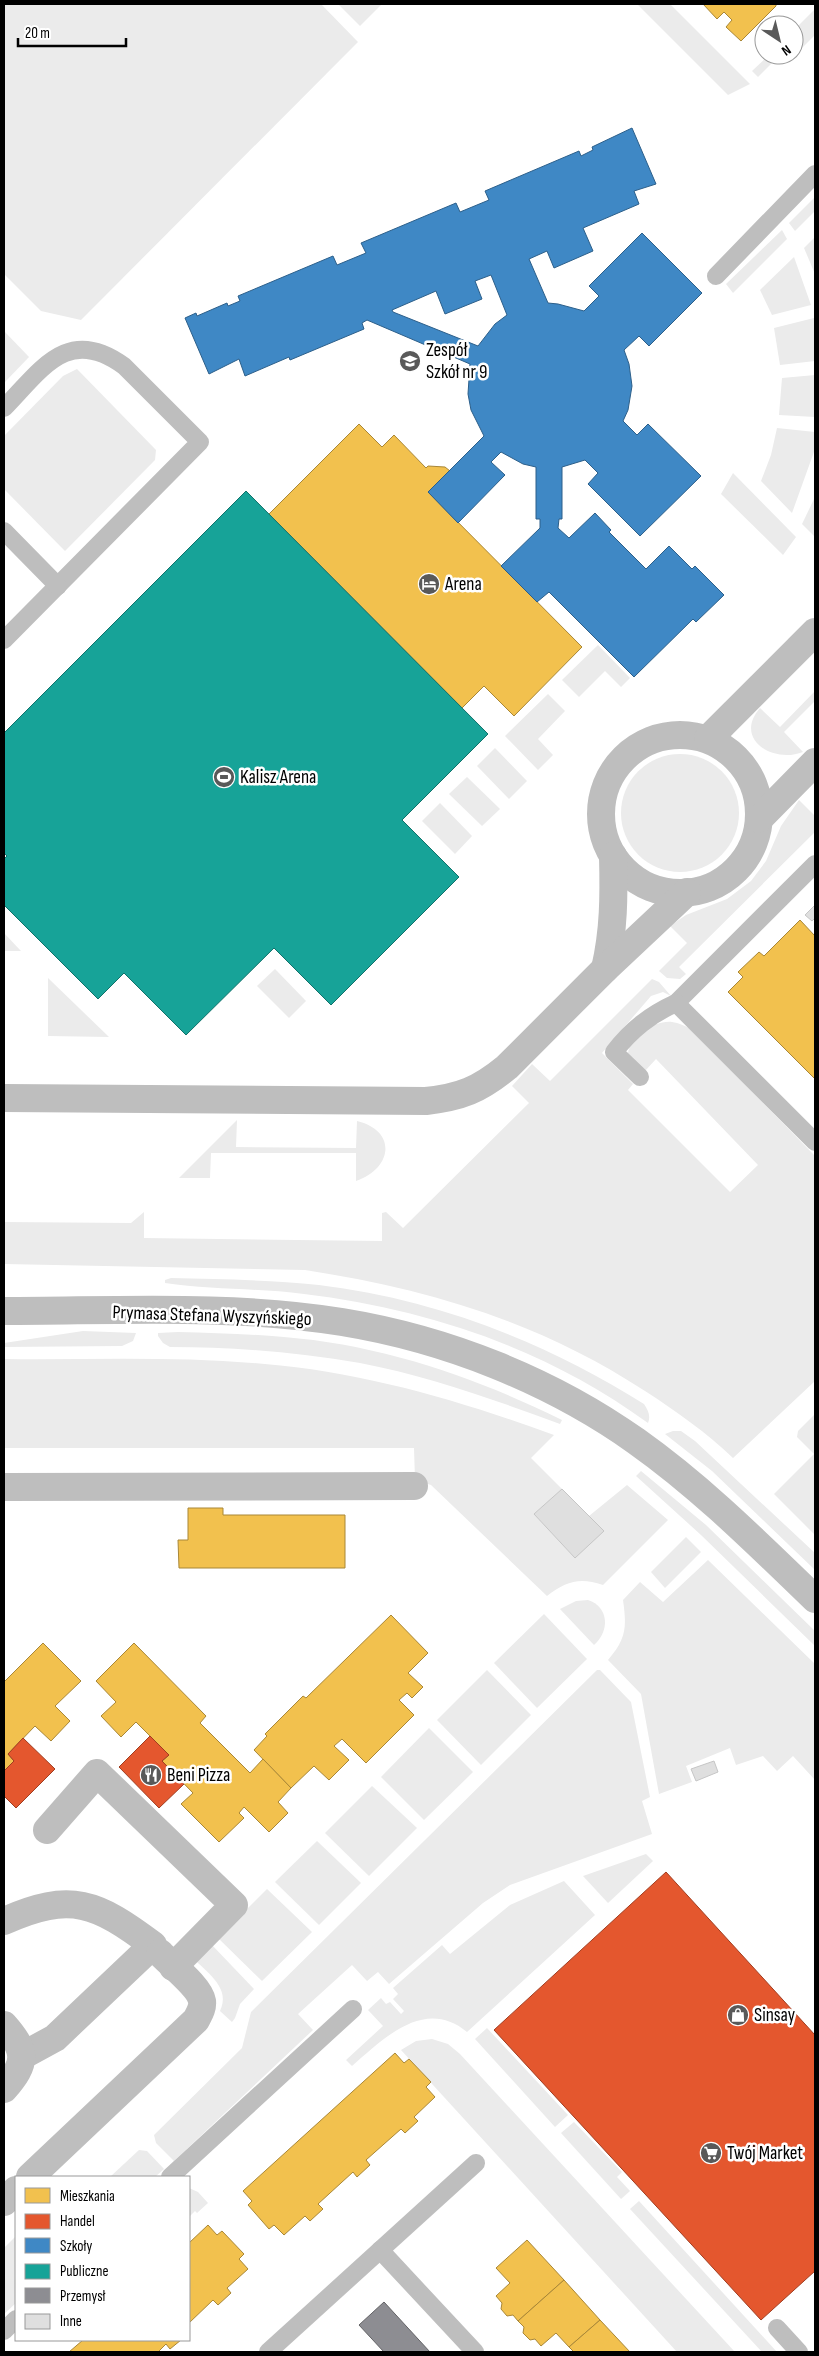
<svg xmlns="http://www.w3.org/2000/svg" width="819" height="2356" font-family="'Sofia Sans Condensed',sans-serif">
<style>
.green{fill:#ebebeb}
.homes{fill:#f2c14e;stroke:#a98737}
.shops{fill:#e4572e;stroke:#a03d20}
.schools{fill:#3f88c5;stroke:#2c5f8a;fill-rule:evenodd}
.public{fill:#17a398;stroke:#10726a}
.industry{fill:#8d8d92;stroke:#636366}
.building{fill:#dfdfdf;stroke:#c6c6c6}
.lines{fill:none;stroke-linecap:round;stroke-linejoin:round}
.service{stroke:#bebebe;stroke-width:18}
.minor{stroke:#bebebe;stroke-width:28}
.tertiary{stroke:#bebebe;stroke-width:28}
.labels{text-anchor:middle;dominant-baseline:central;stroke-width:5;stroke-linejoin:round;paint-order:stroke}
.poi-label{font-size:19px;fill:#000;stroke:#fff;text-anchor:start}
.street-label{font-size:19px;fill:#000;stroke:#fff}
</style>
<rect width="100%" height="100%" fill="#fff"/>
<g class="green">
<path d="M4 4H321L358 42 81 320 41 311 4 274Z"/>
<path d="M338 4H382L360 26Z"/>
<path d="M637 4H670L750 84 728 95Z"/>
<path d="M815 9V35L795 55 794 30Z"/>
<path d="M769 55H780L758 77 752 71Z"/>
<path d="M815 197V211L795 231 789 223Z"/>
<path d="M782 230 787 239 733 293 726 284Z"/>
<path d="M815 237V274L804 248Z"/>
<path d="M794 257 811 305 772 315 760 290Z"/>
<path d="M814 318 815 361 780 365 774 328Z"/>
<path d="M4 331 29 357 4 383Z"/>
<path d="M77 369 156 450 155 460 65 551 4 489V436L63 376Z"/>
<path d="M815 375V417L779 415 782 378Z"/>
<path d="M777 428 815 432V449L792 513 761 481 771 455Z"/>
<path d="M733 473 796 537 783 555 721 494Z"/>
<path d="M815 497V537L802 524Z"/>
<path d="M598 645 630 678 621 687 605 671 579 697 562 680Z"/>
<path d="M815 691V701L784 732 803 752C773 764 733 739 760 708L780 727Z"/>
<path d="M548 694 565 711 538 739 553 755 538 770 505 736Z"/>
<path d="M495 748 527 781 509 799 477 766Z"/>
<circle cx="680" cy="813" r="59"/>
<path d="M467 777 500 809 482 826 449 794Z"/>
<path d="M799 800 815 816V832L679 967 686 974 680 979 667 978 659 971 687 943 670 926 686 915 727 899 751 881 766 861 781 826Z"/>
<path d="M440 803 472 836 455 854 422 821Z"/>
<path d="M4 933 21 951H4Z"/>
<path d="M275 969 306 1001 289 1018 257 986Z"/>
<path d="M48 978 109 1037 48 1036Z"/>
<path d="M652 979 659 982 671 996 663 992 651 996 602 1053 633 1084 628 1090 730 1192 758 1165 656 1059 645 1071 628 1053C631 1036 655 1020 672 1022 679 1023 685 1026 691 1029L815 1156V1381L733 1458C707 1433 676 1411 645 1391 539 1322 429 1289 305 1270L4 1264V1222L131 1223 144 1212V1238L382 1241V1213L386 1212 403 1228 529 1103 512 1086 532 1064 550 1081Z"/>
<path d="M237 1120 236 1147 356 1148 357 1121C398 1131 392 1169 356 1181V1153H211L210 1178H179Z"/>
<path d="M171 1278C220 1279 270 1280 319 1285 436 1299 545 1342 644 1404 648 1410 651 1416 648 1423 547 1349 428 1309 304 1294 258 1288 211 1290 165 1283V1280Z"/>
<path d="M83 1331 136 1333 133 1341 122 1346 4 1347V1343Z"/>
<path d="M178 1332C214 1333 249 1334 284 1337 382 1345 475 1377 562 1420L560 1424C495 1400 428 1376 360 1363 297 1352 234 1347 170 1347L163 1343 158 1336V1333Z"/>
<path d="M4 1359C90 1360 178 1356 265 1364 363 1372 461 1401 554 1435L531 1458 562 1489 534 1514 574 1557 604 1531 589 1516 627 1485 668 1520 603 1585C580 1577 566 1581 547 1596L431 1485 415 1480 414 1448H4Z"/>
<path d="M815 1414V1535L774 1494 814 1454 797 1437 798 1431Z"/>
<path d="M673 1431H681L695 1441 815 1553V1570L712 1471 665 1434Z"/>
<path d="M641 1471 706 1525 815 1631V1646L701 1535 636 1476Z"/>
<path d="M686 1537 701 1552 665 1588 651 1572Z"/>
<path d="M708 1560 815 1664V1780L793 1756 777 1771 763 1756 736 1765 730 1748 686 1766 692 1782 659 1794 641 1694 608 1660C626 1639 627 1628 623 1600L640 1582 663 1602Z"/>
<path d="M588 1600C609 1607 610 1631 594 1645L560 1609 576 1601Z"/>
<path d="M544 1614 587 1659 537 1708 494 1663Z"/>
<path d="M487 1670 531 1715 481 1765 437 1720Z"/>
<path d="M597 1670H600L631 1702 650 1797 642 1801 652 1834 510 1885 483 1903 389 1984 378 1972 367 1981 352 1965 298 2014 313 2030 174 2161 156 2143 154 2135 242 2048 251 2012Z"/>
<path d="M429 1728 473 1772 424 1820 381 1777Z"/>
<path d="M372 1786 417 1828 369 1876 325 1833Z"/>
<path d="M317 1841 361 1883 319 1925 275 1882Z"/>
<path d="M646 1854 653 1861 608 1903 583 1876Z"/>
<path d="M564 1881 595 1915 467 2032C425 1997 384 2038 352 2066L346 2060 383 2026 368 2010 381 1998 386 2004 390 2002 401 2014 404 2011 393 1999 398 1994 393 1988 442 1945 450 1954 510 1905Z"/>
<path d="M267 1889 312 1932 262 1981 218 1938Z"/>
<path d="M211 1944 254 1989 240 2004 235 2018 232 2022 220 2011C231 1989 209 1974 195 1960Z"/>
<path d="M487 2028 568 2115 555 2127 475 2039Z"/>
<path d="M432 2039 448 2044 460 2054 735 2352H677L401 2050 416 2041Z"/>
<path d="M574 2122 622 2172 617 2177 630 2191 621 2199 561 2133Z"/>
<path d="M139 2150 147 2151 164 2169 155 2177H110Z"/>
<path d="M189 2188 198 2192 208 2203 197 2213 195 2211 189 2217Z"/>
<path d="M639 2201 777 2352H762L630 2209Z"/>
<path d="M16 2236V2303L4 2314V2248Z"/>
</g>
<g class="homes">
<path d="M703 4H776V6L741 41 726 27 732 20 724 12 717 19Z"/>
<path d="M359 424 382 447 394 435 426 468 428 466 445 467 450 471 428 492 582 647 514 716 484 686 462 708 269 514Z"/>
<path d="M800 920 815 936V1079L728 992 743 977 738 972 759 952 764 956Z"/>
<path d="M188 1508H223V1515H345V1568H179L178 1540H188Z"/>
<path d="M391 1615 428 1653 408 1673 423 1687 412 1698 407 1693 399 1700 414 1715 366 1763 342 1739 334 1746 349 1760 329 1780 314 1766 291 1788 254 1750 267 1736 265 1734 303 1696 306 1698Z"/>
<path d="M43 1643 81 1681 55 1706 70 1721 51 1741 35 1726 8 1754 14 1761 4 1771V1682Z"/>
<path d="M134 1643 206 1716 200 1723 250 1773 263 1759 291 1788 278 1802 288 1813 269 1832 244 1807 239 1813 244 1818 219 1842 181 1804 193 1793 162 1761 169 1755 136 1722 121 1737 101 1716 116 1702 96 1681Z"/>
<path d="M395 2053 404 2063 409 2059 431 2082 426 2087 435 2097 414 2117 418 2121 405 2133 401 2129 366 2160 370 2165 357 2177 353 2172 318 2204 323 2209 310 2221 305 2216 284 2235 274 2225 269 2229 248 2205 252 2201 243 2191Z"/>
<path d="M208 2225 217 2235 222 2231 244 2254 239 2259 248 2269 227 2288 231 2293 218 2305 213 2300 189 2323V2243Z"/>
<path d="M527 2240 564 2280 518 2321 513 2315 507 2316 501 2309 502 2303 496 2296 510 2283 496 2268Z"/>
<path d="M564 2280 600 2320 569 2347 556 2333 541 2346 535 2339 530 2340 523 2333 524 2327 518 2321Z"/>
<path d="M600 2320 630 2352H574L569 2347Z"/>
<path d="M83 2340H181L170 2349 166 2344 158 2352H69Z"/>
</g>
<g class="shops">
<path d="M150 1736 169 1755 162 1761 184 1784 159 1808 119 1767Z"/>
<path d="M23 1738 55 1769 16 1808 4 1796V1771L14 1761 8 1754Z"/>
<path d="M666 1872 815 2035V2271L761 2320 494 2030Z"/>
</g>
<path class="schools" d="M632 128 656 184 634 191 639 204 583 228 593 251 554 268 547 251 529 259 548 303 558 304 584 311 599 296 589 286 642 233 702 293 649 346 639 336 624 350 629 364 632 386 628 410 623 421 637 435 648 424 701 476 640 536 588 484 598 473 585 460 562 467V519H559L558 528 569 538 595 513 611 530 609 532 646 569 669 546 692 569 695 566 724 595 696 622 693 619 634 677 549 592 537 602 501 566 540 528V519H536V467L523 464 501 452 491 462 505 475 458 523 428 492 484 436 471 410 468 394 470 364 367 320 362 323 364 329 290 360 289 357 245 376 239 359 209 374 185 318 196 313 197 316 227 303 228 306 240 301 238 296 333 256 337 265 366 253 361 243 456 203 460 212 489 200 485 191 579 151 581 156 593 150 592 147ZM491 275 507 315 495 324 478 346 393 312 392 310 436 291 445 314 482 299 475 281Z"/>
<path class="public" d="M246 491 488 734 402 820 459 877 331 1005 274 948 186 1035 124 973 98 999 4 905V859L7 856 4 853V733Z"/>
<path class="industry" d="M384 2302 430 2352H384L359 2325Z"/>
<g class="building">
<path d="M815 905V918L812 921 805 915Z"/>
<path d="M562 1489 604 1531 575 1558 534 1514Z"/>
<path d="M714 1761 718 1772 696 1781 691 1769Z"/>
</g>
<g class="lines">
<g class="service">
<path d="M716 276 815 174"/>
<path d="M4 408C42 369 68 325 124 366L200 442 4 640"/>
<path d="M4 531 58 586"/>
<path d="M815 864 676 1003 815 1142"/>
<path d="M640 1077 614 1052C632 1029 650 1015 676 1003"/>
<path d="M170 2177 353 2009"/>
<path d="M380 2250 475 2352"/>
<path d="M777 2328 799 2352"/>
<path d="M4 2331 16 2319"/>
<path d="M268 2352 476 2163"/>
</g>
<g class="minor">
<circle cx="680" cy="814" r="79"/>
<path d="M708 739 815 632"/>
<path d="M759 819 815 762"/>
<path d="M605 969C614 931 614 895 613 856"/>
<path d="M4 1098 426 1101C461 1097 479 1090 507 1067L605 969 687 892"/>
<path d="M4 1487 414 1486"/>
<path d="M47 1830 97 1773 234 1905 173 1967"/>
<path d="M4 1921C71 1891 97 1903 153 1945L55 2038 22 2056"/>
<path d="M4 2025C27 2051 27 2063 4 2089"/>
<path d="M30 2177 196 2020C199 2014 203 2008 202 2001 200 1987 170 1964 160 1953"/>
<path d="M4 2202 16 2190"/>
</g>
<path class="tertiary" d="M4 1311C116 1311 231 1304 342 1322 446 1339 550 1380 636 1441 701 1487 758 1544 815 1599"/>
</g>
<defs>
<g id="school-disc" transform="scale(1.125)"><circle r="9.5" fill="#595959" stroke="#fff"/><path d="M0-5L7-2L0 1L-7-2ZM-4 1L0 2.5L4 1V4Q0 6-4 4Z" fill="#fff"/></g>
<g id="hotel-disc" transform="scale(1.125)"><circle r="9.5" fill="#595959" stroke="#fff"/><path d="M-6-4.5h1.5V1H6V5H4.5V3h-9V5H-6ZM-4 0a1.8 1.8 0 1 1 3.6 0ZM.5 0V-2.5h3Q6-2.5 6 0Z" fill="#fff"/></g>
<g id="stadium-disc" transform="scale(1.125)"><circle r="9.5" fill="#595959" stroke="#fff"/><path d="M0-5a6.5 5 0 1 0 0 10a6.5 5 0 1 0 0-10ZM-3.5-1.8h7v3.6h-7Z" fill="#fff"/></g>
<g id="restaurant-disc" transform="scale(1.125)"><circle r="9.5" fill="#595959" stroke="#fff"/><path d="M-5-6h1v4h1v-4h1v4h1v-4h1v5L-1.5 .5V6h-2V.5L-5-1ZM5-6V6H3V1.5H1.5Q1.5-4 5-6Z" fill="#fff"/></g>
<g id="shop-disc" transform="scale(1.125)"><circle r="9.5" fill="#595959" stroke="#fff"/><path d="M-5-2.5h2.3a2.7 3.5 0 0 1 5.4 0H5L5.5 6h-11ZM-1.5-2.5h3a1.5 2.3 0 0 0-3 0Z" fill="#fff"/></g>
<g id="supermarket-disc" transform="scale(1.125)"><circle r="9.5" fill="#595959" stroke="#fff"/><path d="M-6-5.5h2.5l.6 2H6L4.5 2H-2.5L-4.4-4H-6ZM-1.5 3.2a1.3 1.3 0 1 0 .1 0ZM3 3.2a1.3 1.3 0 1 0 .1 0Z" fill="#fff"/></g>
</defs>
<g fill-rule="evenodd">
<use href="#school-disc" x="410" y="361"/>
<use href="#hotel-disc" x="429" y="584"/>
<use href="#stadium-disc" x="224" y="777"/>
<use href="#restaurant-disc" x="151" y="1775"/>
<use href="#shop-disc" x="738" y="2015"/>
<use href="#supermarket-disc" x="711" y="2153"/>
</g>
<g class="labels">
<g class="poi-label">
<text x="426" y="350">Zespół<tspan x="426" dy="22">Szkół nr 9</tspan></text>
<text x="445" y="584">Arena</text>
<text x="240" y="777">Kalisz Arena</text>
<text x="167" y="1775">Beni Pizza</text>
<text x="754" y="2015">Sinsay</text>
<text x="727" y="2153">Twój Market</text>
</g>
<g class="street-label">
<text transform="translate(212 1316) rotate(2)">Prymasa Stefana Wyszyńskiego</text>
</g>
</g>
<rect width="819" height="2356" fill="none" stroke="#000000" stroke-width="10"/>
<rect x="15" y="2176" width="175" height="165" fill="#ffffff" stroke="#999999"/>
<rect x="25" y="2188" width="25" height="15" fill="#f2c14e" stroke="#999999"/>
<text x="60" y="2201" font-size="15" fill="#000000">Mieszkania</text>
<rect x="25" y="2214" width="25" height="15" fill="#e4572e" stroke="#999999"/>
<text x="60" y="2226" font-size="15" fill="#000000">Handel</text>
<rect x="25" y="2238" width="25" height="15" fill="#3f88c5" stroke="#999999"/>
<text x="60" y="2251" font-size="15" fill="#000000">Szkoły</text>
<rect x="25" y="2264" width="25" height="15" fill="#17a398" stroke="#999999"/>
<text x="60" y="2276" font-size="15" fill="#000000">Publiczne</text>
<rect x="25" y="2288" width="25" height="15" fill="#8d8d92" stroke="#999999"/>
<text x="60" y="2301" font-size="15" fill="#000000">Przemysł</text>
<rect x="25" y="2314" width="25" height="15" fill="#dfdfdf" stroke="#999999"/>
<text x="60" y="2326" font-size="15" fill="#000000">Inne</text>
<g transform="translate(779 40) rotate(145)"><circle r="24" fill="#ffffff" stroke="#999999"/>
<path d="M0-4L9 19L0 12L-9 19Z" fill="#595959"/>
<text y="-8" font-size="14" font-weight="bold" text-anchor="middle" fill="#000000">N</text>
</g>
<path d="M18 38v8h108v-8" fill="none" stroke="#000000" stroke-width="2.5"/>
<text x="25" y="38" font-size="15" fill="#000000" stroke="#ffffff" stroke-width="4" paint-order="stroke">20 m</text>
</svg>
